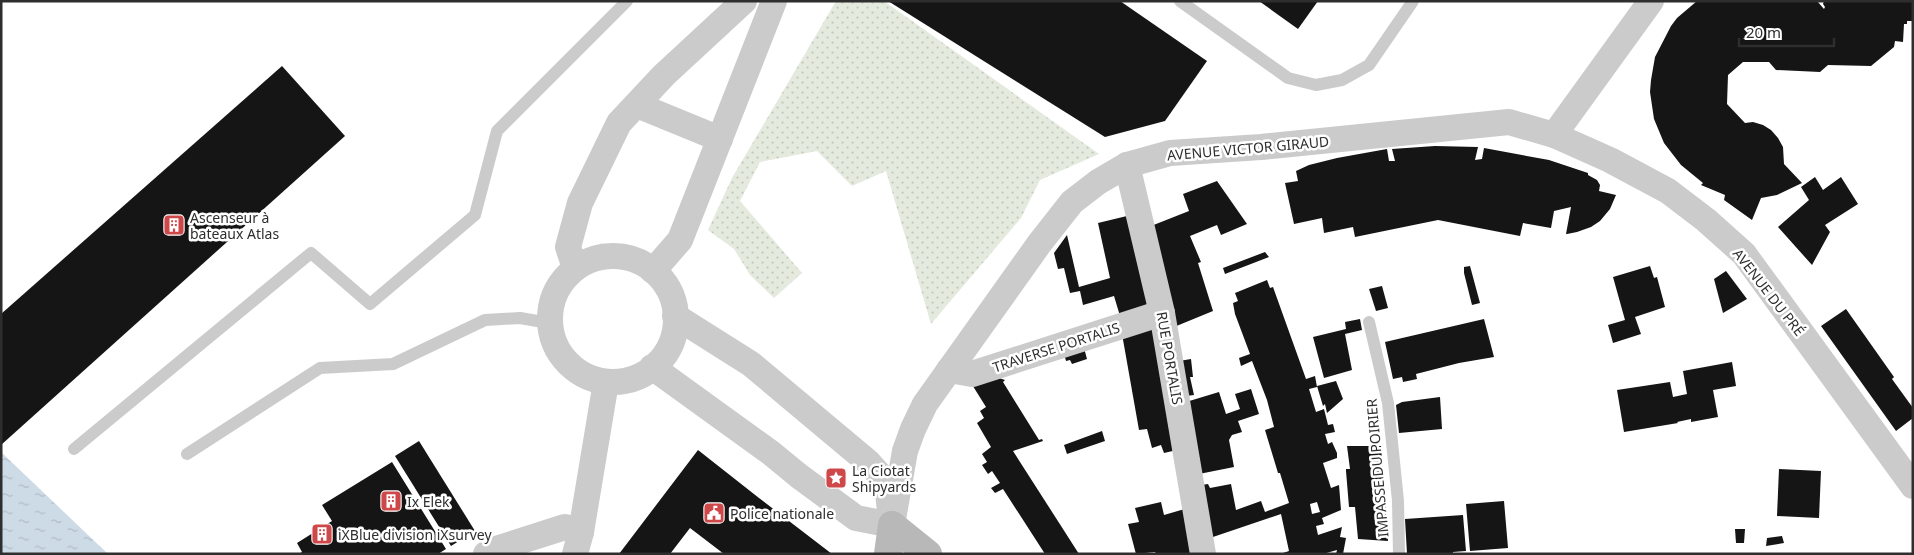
<svg xmlns="http://www.w3.org/2000/svg" width="1914" height="555" font-family="'Noto Sans',sans-serif">
<style>
.grass{fill:url(#grass-dots)}
.water{fill:url(#water-ripples)}
.building{fill:#151515;fill-rule:evenodd}
.lines{fill:none;stroke-linecap:round;stroke-linejoin:round}
.lane{stroke:#cbcbcb;stroke-width:12}
.street{stroke:#cbcbcb;stroke-width:26}
.secondary{stroke:#b8b8b8;stroke-width:28}
.labels{text-anchor:middle;dominant-baseline:central;stroke-width:5;stroke-linejoin:round;paint-order:stroke}
.street-label{font-size:14px;fill:#2e2e2e;stroke:#fff}
.poi-label{font-size:14px;fill:#2e2e2e;stroke:#fff;text-anchor:start}
</style>
<defs>
<pattern id="grass-dots" width="8" height="8" patternUnits="userSpaceOnUse" patternTransform="scale(1.25)"><rect width="8" height="8" fill="#e4eade"/><path d="M2 2h.1M6 6h.1" fill="none" stroke="#c4c9bf" stroke-width="1.8" stroke-linecap="round"/></pattern>
<pattern id="water-ripples" width="26" height="14" patternUnits="userSpaceOnUse" patternTransform="scale(1.25)"><rect width="26" height="14" fill="#cddbe7"/><path d="M2 4q2-2 4 0t4 0M15 11q2-2 4 0t4 0" fill="none" stroke="#b0bcc6"/></pattern>
</defs>
<rect width="100%" height="100%" fill="#fff"/>
<path class="grass" d="M836 1H884L1099 154 1040 180 1021 218 931 324 886 171 852 186 817 151 760 162 740 201 802 273 774 298 750 275 734 249 708 230 732 178Z"/>
<path class="water" d="M1 452 108 554H1Z"/>
<g class="building">
<path d="M888 1H1120L1207 61 1165 121 1105 137Z"/>
<path d="M1259 1H1318L1298 29Z"/>
<path d="M1697 1H1817L1824 9 1825 7 1823 4 1824 1H1913V21H1907V24H1904L1903 42 1895 41 1894 47 1871 66 1828 65 1820 72 1776 70 1769 62H1743L1728 75 1727 104 1745 123 1753 122 1763 125 1771 130 1778 138 1783 147 1784 164 1802 183 1777 195 1761 198 1752 220 1724 200 1725 195 1701 185 1703 183 1681 165 1664 143 1654 119 1650 92 1651 80 1655 57 1671 26 1677 18Z"/>
<path d="M282 66 345 136 1 445V314Z"/>
<path d="M1435 146 1478 147 1475 160 1482 159 1484 148 1549 160 1588 173V175L1597 180 1600 185 1599 191 1616 195 1610 209 1600 221 1591 227 1577 232 1567 234H1566L1571 207 1554 211 1551 228 1523 223 1520 236 1438 220 1355 237 1353 227 1324 233 1322 218 1294 224 1285 183 1298 181 1296 171 1309 165 1337 158 1387 149 1389 161H1395L1392 149Z"/>
<path d="M1815 177 1823 190 1841 177 1858 204 1825 225 1830 232 1812 265 1778 227 1809 200 1801 187Z"/>
<path d="M1217 181 1247 224 1221 235 1217 225 1190 236 1201 262 1198 263 1213 311 1174 327 1151 226 1189 211 1183 194Z"/>
<path d="M1131 215 1152 306 1120 316 1114 296 1083 305 1080 291 1070 293 1064 268 1058 269 1054 253 1067 235 1079 287 1110 278 1098 223Z"/>
<path d="M1265 252 1269 257 1225 274 1223 268Z"/>
<path d="M1470 266 1480 303 1472 305 1464 273V267Z"/>
<path d="M1650 266 1654 278 1657 277 1665 307 1635 317 1641 334 1613 343 1608 325 1625 320 1613 277Z"/>
<path d="M1726 271 1747 299 1723 313 1714 279Z"/>
<path d="M1267 280 1270 288 1273 287 1306 379 1315 376 1317 387 1309 389 1316 412 1324 409 1328 425 1333 424 1335 432 1325 434 1328 444 1332 442 1337 453V458L1323 463 1331 488 1339 485 1341 510 1322 518 1324 524 1316 526 1318 535 1342 527 1340 537 1346 538 1343 554H1336L1337 550 1323 554H1280L1289 551 1281 514 1210 538 1201 485 1208 484 1210 488 1231 484 1236 510 1261 501 1265 512 1289 503 1280 473H1278L1265 430 1274 427 1267 400 1252 361 1241 366 1239 358 1250 354 1235 314 1233 303 1238 301 1235 293ZM1317 502 1320 512 1312 514 1310 504Z"/>
<path d="M1382 286 1388 308 1376 311 1369 289Z"/>
<path d="M1846 309 1894 377 1892 379 1913 408V418L1896 431 1821 326Z"/>
<path d="M1360 319 1362 330 1345 334 1352 370 1324 378 1313 337 1346 329 1345 322Z"/>
<path d="M1484 319 1494 357 1459 363 1416 374 1417 379 1403 382 1402 377 1393 379 1385 342Z"/>
<path d="M1156 323 1177 450 1164 453 1161 445 1152 448 1147 429 1139 430 1122 334Z"/>
<path d="M1084 348 1087 359 1072 364 1070 360 1066 361 1064 354Z"/>
<path d="M1191 359 1193 377H1190L1194 395 1186 396 1179 361Z"/>
<path d="M1732 362 1736 386 1713 390 1718 417 1691 422V419L1677 422 1678 423 1624 432 1617 390 1670 382 1673 397 1687 394 1683 371Z"/>
<path d="M990 375 1005 380 1003 382 1039 440 1042 439 1043 441 1013 451 1079 554H1045L1003 489 995 493 991 488 1000 483 992 471 988 474 982 465 987 462 982 454 991 447 977 423 984 418 980 411 986 407 971 383Z"/>
<path d="M1336 381 1343 399 1327 413 1325 404 1323 406 1317 386Z"/>
<path d="M1251 389 1259 414 1238 421 1242 432 1232 435 1229 440 1234 467 1199 474 1186 402 1219 392 1226 414 1240 409 1235 394Z"/>
<path d="M1440 397 1442 429 1399 433 1396 405 1402 402Z"/>
<path d="M1102 431 1105 441 1067 454 1064 445Z"/>
<path d="M419 441 475 531 451 546 395 456Z"/>
<path d="M1347 446H1381L1388 541 1358 539 1355 507H1349L1346 471V469H1350Z"/>
<path d="M698 450 759 498 832 554H724L690 528 670 554H619Z"/>
<path d="M392 462 446 549 438 554H299L302 552 297 543 332 521 322 505Z"/>
<path d="M1779 469 1821 471 1819 518 1777 516Z"/>
<path d="M1504 501 1508 548 1470 551 1466 504Z"/>
<path d="M1161 502 1164 515 1188 508 1196 554H1156L1155 552 1136 554 1128 524 1139 522 1135 508Z"/>
<path d="M1463 515 1466 551 1453 552V554H1407L1405 519Z"/>
<path d="M1735 529H1745L1744 543H1736Z"/>
<path d="M1782 536 1784 543 1766 546 1767 538Z"/>
</g>
<g class="lines">
<g class="lane">
<path d="M1180 1 1288 78 1316 85 1342 80 1369 65 1413 1"/>
<path d="M1369 322 1388 403 1398 501 1399 554"/>
<path d="M74 449 311 253 370 304 475 215 497 131 627 1"/>
<path d="M187 454 320 368 393 364 485 320 520 318 549 323"/>
</g>
<g class="street">
<path d="M637 105 720 139"/>
<path d="M1554 135 1610 160 1668 191 1706 220 1744 254 1913 486"/>
<path d="M1127 165 1162 313 1203 554"/>
<circle cx="613" cy="319" r="63"/>
<path d="M575 268 568 247 580 203 619 123 664 75 744 1"/>
<path d="M653 271 680 240 774 1"/>
<path d="M675 316 751 364 868 462 887 483 890 511"/>
<path d="M652 367 771 453 799 476 856 518 892 525"/>
<path d="M949 370 972 374 1162 313"/>
<path d="M892 525 905 451 913 429 925 404 1039 244 1072 202 1098 182 1127 165 1170 153 1261 147 1509 122 1554 135 1651 1"/>
<path d="M486 554 493 550 565 527 581 532"/>
<path d="M575 554 581 532 606 382"/>
</g>
<g class="secondary">
<path d="M892 525 928 554"/>
<path d="M888 554 892 525"/>
</g>
</g>
<defs>
<g id="building-square" transform="scale(1.125)"><rect x="-9" y="-9" width="18" height="18" rx="4" fill="#ce4749" stroke="#fff"/><path d="M-4-6H4V6H1V3H-1V6H-4ZM-2.5-4.3h1.7v1.8h-1.7ZM.8-4.3h1.7v1.8H.8ZM-2.5-1h1.7V.8h-1.7ZM.8-1h1.7V.8H.8Z" fill="#fff"/></g>
<g id="sight-square" transform="scale(1.125)"><rect x="-9" y="-9" width="18" height="18" rx="4" fill="#ce4749" stroke="#fff"/><path d="M0-6L1.8-2.2L6-1.7L2.9 1.2L3.7 5.4L0 3.3L-3.7 5.4L-2.9 1.2L-6-1.7L-1.8-2.2Z" fill="#fff"/></g>
<g id="civic-square" transform="scale(1.125)"><rect x="-9" y="-9" width="18" height="18" rx="4" fill="#ce4749" stroke="#fff"/><path d="M-.6-6.5H3V-4.5H.6V-3L4-1V1h2V6H-6V1h2V-1L-.6-3ZM-1.2 2.5V6h2.4V2.5Z" fill="#fff"/></g>
</defs>
<g fill-rule="evenodd">
<use href="#building-square" x="174" y="225"/>
<use href="#sight-square" x="836" y="478"/>
<use href="#building-square" x="391" y="501"/>
<use href="#civic-square" x="714" y="513"/>
<use href="#building-square" x="322" y="534"/>
</g>
<g class="labels">
<g class="street-label">
<text transform="translate(1248 148) rotate(-5)">AVENUE VICTOR GIRAUD</text>
<text transform="translate(1769 292) rotate(52)">AVENUE DU PRÉ</text>
<text transform="translate(1056 347) rotate(-18)">TRAVERSE PORTALIS</text>
<text transform="translate(1170 358) rotate(80)">RUE PORTALIS</text>
<text transform="translate(1377 468) rotate(-95)">IMPASSE DU POIRIER</text>
</g>
<g class="poi-label">
<text x="190" y="217">Ascenseur à<tspan x="190" dy="16">bateaux Atlas</tspan></text>
<text x="852" y="470">La Ciotat<tspan x="852" dy="16">Shipyards</tspan></text>
<text x="407" y="501">Ix Elek</text>
<text x="730" y="513">Police nationale</text>
<text x="338" y="534">iXBlue division iXsurvey</text>
</g>
</g>
<rect width="1914" height="555" fill="none" stroke="#2e2e2e" stroke-width="5"/>
<path d="M1739 38v8h95v-8" fill="none" stroke="#2e2e2e" stroke-width="2.5"/>
<text x="1746" y="38" font-size="15" fill="#2e2e2e" stroke="#ffffff" stroke-width="4" paint-order="stroke">20 m</text>
</svg>
